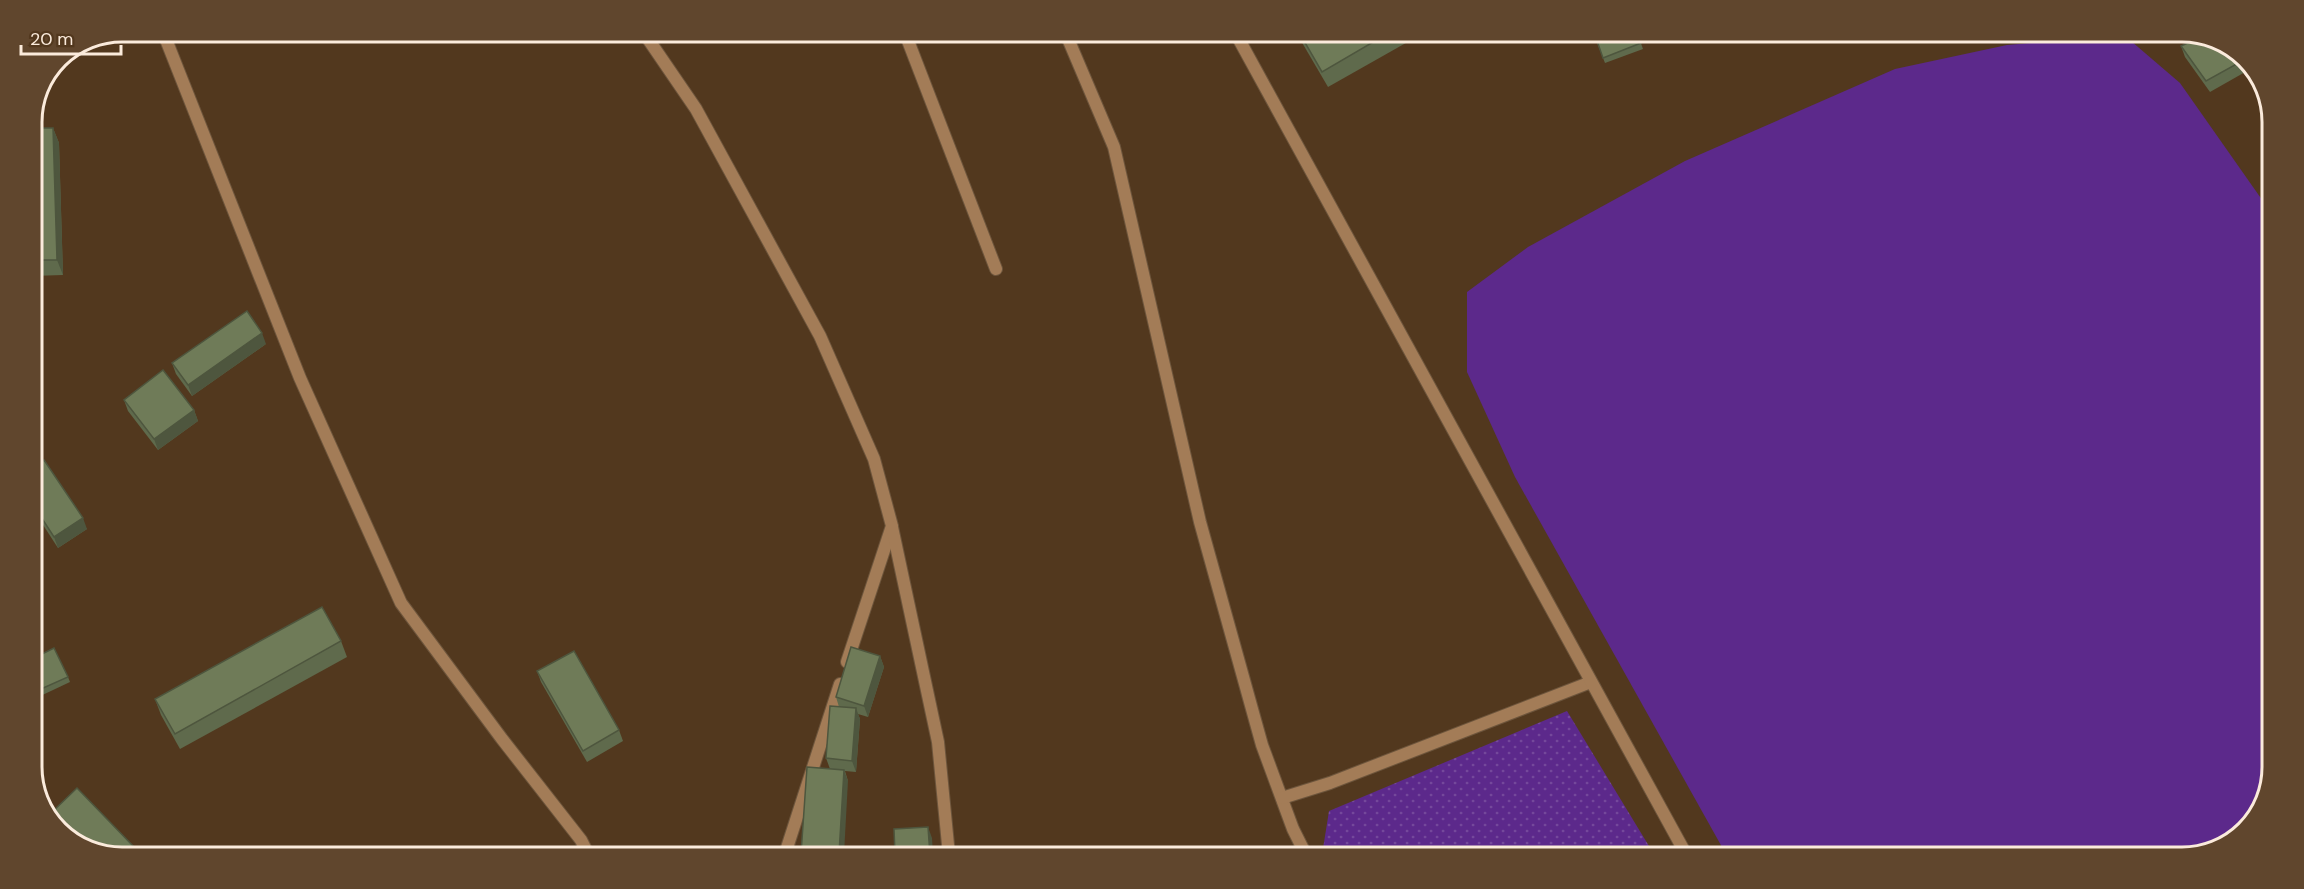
<svg xmlns="http://www.w3.org/2000/svg" width="2304" height="889" font-family="'DM Sans',sans-serif">
<style>
.garden{fill:url(#garden-dots)}
.pitch{fill:#5c298b}
.lines{fill:none;stroke-linecap:round;stroke-linejoin:round}
.minor-casing{stroke:#6d553c;stroke-width:14}
.tertiary-casing{stroke:#6d553c;stroke-width:14}
.minor{stroke:#a37c57;stroke-width:12}
.tertiary{stroke:#a37c57;stroke-width:12}
.wall{fill:#5f6a4c}
.shaded-wall{fill:#4e563e}
.building{fill:#6f7b58;stroke:#4e563e;stroke-width:1.5}
.rim{fill:none;stroke:#fbebdc;stroke-width:3}
</style>
<defs>
<pattern id="garden-dots" width="8" height="8" patternUnits="userSpaceOnUse" patternTransform="scale(1.5)"><rect width="8" height="8" fill="#5c298b"/><path d="M2 2h.1M6 6h.1" fill="none" stroke="#74489b" stroke-width="1.8" stroke-linecap="round"/></pattern>
</defs>
<rect width="100%" height="100%" fill="#52381e"/>
<path class="garden" d="M1567 711 1655 856 1322 855 1329 811Z"/>
<path class="pitch" d="M2095 38 2131 41 2180 83 2272 214 2268 796 2232 842 2182 857 1727 856 1515 477 1467 372V292L1528 247 1685 161 1895 69 2007 45Z"/>
<g class="lines">
<g class="minor-casing">
<g id="minor">
<path d="M163 32 300 378 401 603 502 739 581 840 588 854"/>
<path d="M644 33 696 109 820 336 874 459 892 526 847 662"/>
<path d="M905 33 996 269"/>
<path d="M1066 34 1114 147 1200 522 1262 745 1293 829 1306 855"/>
<path d="M892 527 938 742 949 855"/>
<path d="M1282 798 1330 783 1591 682"/>
<path d="M785 854 840 684"/>
</g>
</g>
<g class="tertiary-casing">
<path id="tertiary" d="M1236 34 1687 856"/>
</g>
<use href="#minor" class="minor"/>
<use href="#tertiary" class="tertiary"/>
</g>
<g class="wall">
<path d="M1297 34 1420 35 1328 87Z"/>
<path d="M1594 35H1638L1643 49 1605 63Z"/>
<path d="M2211 36 2254 67 2210 92 2185 57 2181 46Z"/>
<path d="M32 128H53L59 143 63 275 32 276Z"/>
<path d="M266 344 192 396 176 374 172 363Z"/>
<path d="M124 400 194 410 198 421 158 450 128 411Z"/>
<path d="M32 467 87 529 58 548 32 508Z"/>
<path d="M341 641 347 657 180 749 161 715 155 699Z"/>
<path d="M880 656 884 667 868 717 858 714 860 719 856 772 845 771 848 781 830 769 826 758 839 707 836 697Z"/>
<path d="M32 659 68 677 70 682 34 699 32 695Z"/>
<path d="M537 671 619 730 623 741 587 762 541 682Z"/>
</g>
<g class="shaded-wall">
<path d="M53 128 59 143 63 275 57 260Z"/>
<path d="M262 333 266 344 192 396 188 385Z"/>
<path d="M194 410 198 421 158 450 154 439Z"/>
<path d="M83 518 87 529 58 548 54 537Z"/>
<path d="M880 656 884 667 868 717 864 706Z"/>
<path d="M856 708 860 719 856 772 852 761Z"/>
<path d="M844 770 848 781 844 854H839Z"/>
<path d="M928 827 932 838 933 855H930Z"/>
<path d="M134 847 136 853H127Z"/>
</g>
<g class="building">
<path d="M1300 34H1387L1322 72Z"/>
<path d="M1595 35H1638L1641 43 1603 58Z"/>
<path d="M2203 36H2211L2244 60 2206 81 2181 46Z"/>
<path d="M32 128H53L57 260H32Z"/>
<path d="M247 311 262 333 188 385 172 363Z"/>
<path d="M163 370 194 410 154 439 124 400Z"/>
<path d="M44 460 83 518 54 537 32 503V467Z"/>
<path d="M322 607 341 641 175 734 155 699Z"/>
<path d="M851 647 880 656 864 706 836 697Z"/>
<path d="M54 648 68 677 32 693V659Z"/>
<path d="M574 651 619 730 583 751 537 671Z"/>
<path d="M830 706 856 708 852 761 826 758Z"/>
<path d="M807 767 844 770 839 854H801Z"/>
<path d="M77 788 134 847 127 853H93L50 822 48 816Z"/>
<path d="M928 827 930 855 895 854 894 829Z"/>
</g>
<path d="M0 0H2304V889H0ZM122 42H2182A80 80 0 0 1 2262 122V767A80 80 0 0 1 2182 847H122A80 80 0 0 1 42 767V122A80 80 0 0 1 122 42Z" fill="#60462d" fill-rule="evenodd"/>
<path class="rim" d="M122 42H2182A80 80 0 0 1 2262 122V767A80 80 0 0 1 2182 847H122A80 80 0 0 1 42 767V122A80 80 0 0 1 122 42Z"/>
<path d="M21 45v9h100v-9" fill="none" stroke="#fbebdc" stroke-width="3"/>
<text x="30" y="45" font-size="18" fill="#fbebdc" stroke="#52381e" stroke-width="4.5" paint-order="stroke">20 m</text>
</svg>
